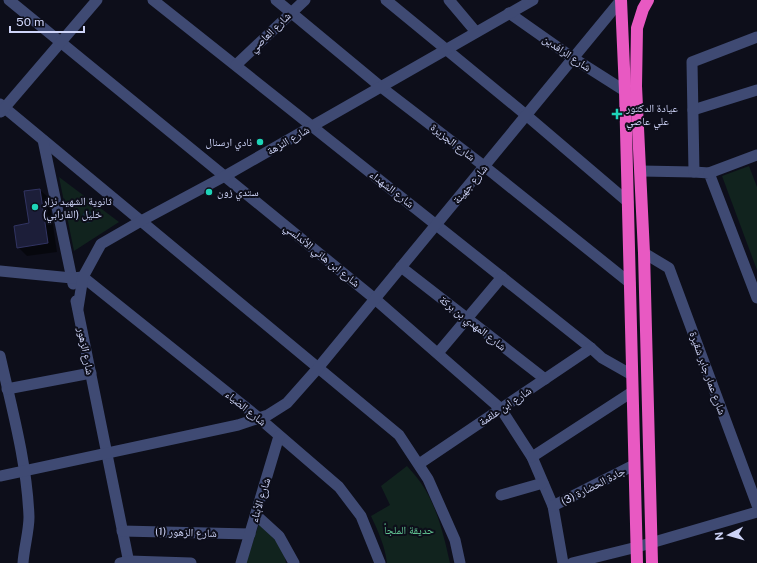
<svg xmlns="http://www.w3.org/2000/svg" width="757" height="563" font-family="'Public Sans','Noto Naskh Arabic',sans-serif">
<style>
.green{fill:#11231e;fill-rule:evenodd}
.water{fill:#122c39}
.shadow{fill:#0007}
.building{fill:#1c1e39;stroke:#313462}
.lines{fill:none;stroke-linecap:round;stroke-linejoin:round}
.minor{stroke:#3f4a73;stroke-width:11}
.highway{stroke:#e859c2;stroke-width:12}
.poi-dot{fill:#1ed4b8;stroke:#0d0e1a;stroke-width:1.5}
.labels{text-anchor:middle;dominant-baseline:central;stroke-width:4;stroke-linejoin:round;paint-order:stroke}
.street-label{font-size:11px;fill:#ced4f8;stroke:#0d0e1a}
.poi-label{font-size:11px;fill:#ced4f8;stroke:#0d0e1a;text-anchor:start}
.park-label{font-size:11px;fill:#65cd98;stroke:#0d0e1a}
</style>
<rect width="100%" height="100%" fill="#0d0e1a"/>
<g class="green">
<path d="M749 166 757 187V270L722 176Z"/>
<path d="M59 177 119 222 74 251ZM88 211 91 212 92 221 88 223 82 219 83 213Z"/>
<path d="M407 466C412 472 417 477 421 483 437 506 444 536 450 563H387C385 546 378 531 371 516L390 505 381 486Z"/>
<path d="M259 524C271 535 284 546 286 563H246Z"/>
</g>
<circle class="water" cx="88" cy="217" r="6"/>
<path class="shadow" d="M40 190 49 198 57 252 27 256 18 247 30 224Z"/>
<path class="building" d="M40 189 48 243 17 248 14 226 29 223 24 191Z"/>
<g class="lines">
<g class="minor">
<path d="M9 0 375 299 501 409 532 457 553 506 563 563"/>
<path d="M153 0 591 348 602 358 632 375"/>
<path d="M276 0 381 87 484 166 630 283"/>
<path d="M386 0 526 115 628 202"/>
<path d="M449 0 476 32"/>
<path d="M509 13 573 58 625 91"/>
<path d="M236 65 305 0"/>
<path d="M0 104 399 435 428 479 455 540 460 563"/>
<path d="M693 110 757 90"/>
<path d="M1 112 97 0"/>
<path d="M43 140 73 284"/>
<path d="M641 171 694 172 709 173 757 298"/>
<path d="M694 172 692 62 757 37"/>
<path d="M709 173 757 155"/>
<path d="M644 253 669 268 757 505"/>
<path d="M401 267 545 379"/>
<path d="M0 271 72 278 83 277 259 418 339 487 361 516 380 563"/>
<path d="M76 301 129 563"/>
<path d="M78 308 83 277 101 244 141 221 225 176 533 0"/>
<path d="M438 353 502 277"/>
<path d="M0 356C12 409 27 463 29 517 29 531 24 548 23 563"/>
<path d="M7 389 91 373"/>
<path d="M532 457 632 392"/>
<path d="M419 464 591 348"/>
<path d="M0 476 238 425 268 415 287 403 318 368 621 0"/>
<path d="M501 495 543 483"/>
<path d="M553 506 634 465"/>
<path d="M256 515 279 536 294 563"/>
<path d="M122 531 250 534"/>
<path d="M120 563 129 561 191 563"/>
<path d="M241 563 279 436"/>
<path d="M572 563 637 547 757 512"/>
</g>
<g class="highway">
<path d="M621 0 625 91 637 563"/>
<path d="M648 0 643 9 637 28 636 86 644 253 652 563"/>
</g>
</g>
<g class="poi-dot">
<path d="M615 108h4v4h4v4h-4v4h-4v-4h-4v-4h4z"/>
<circle cx="260" cy="142" r="4"/>
<circle cx="209" cy="192" r="4"/>
<circle cx="35" cy="207" r="4"/>
</g>
<g class="labels">
<g class="street-label">
<text transform="translate(270 32) rotate(-44)">شارع العاصي</text>
<text transform="translate(567 53) rotate(34)">شارع الرافدين</text>
<text transform="translate(288 140) rotate(-30)">شارع النزهة</text>
<text transform="translate(453 142) rotate(38)">شارع الجزيرة</text>
<text transform="translate(470 184) rotate(-50)">شارع جهينة</text>
<text transform="translate(392 189) rotate(38)">شارع الشهداء</text>
<text transform="translate(322 255) rotate(39)">شارع ابن هاني الأندلسي</text>
<text transform="translate(473 323) rotate(38)">شارع المهدي بن بركة</text>
<text transform="translate(86 351) rotate(79)">شارع الزهور</text>
<text transform="translate(708 373) rotate(70)">شارع عمار جابر شقيرة</text>
<text transform="translate(505 406) rotate(-34)">شارع ابن علقمة</text>
<text transform="translate(246 408) rotate(39)">شارع الضياء</text>
<text transform="translate(593 486) rotate(-27)">جادة الحضارة (3)</text>
<text transform="translate(260 500) rotate(-73)">شارع الأبناء</text>
<text transform="translate(186 532) rotate(2)">شارع الزهور (1)</text>
</g>
<g class="poi-label">
<text x="626" y="108">عيادة الدكتور<tspan x="626" dy="13">علي عاصي</tspan></text>
<text x="252" y="142" text-anchor="end">نادي ارسنال</text>
<text x="217" y="192">ستدي زون</text>
<text x="43" y="201">ثانوية الشهيد نزار<tspan x="43" dy="13">خليل (الفارابي)</tspan></text>
</g>
<g class="park-label">
<text x="409" y="530">حديقة الملجأ</text>
</g>
</g>
<g transform="translate(729 535) rotate(264)" stroke="#0d0e1a" stroke-width="3" paint-order="stroke">
<path d="M0-3L7 15L0 10L-7 15Z" fill="#ced4f8"/>
<text y="-6" font-size="11" font-weight="bold" text-anchor="middle" fill="#ced4f8">N</text>
</g>
<path d="M10 26v6h74v-6" fill="none" stroke="#ced4f8" stroke-width="2"/>
<text x="16" y="26" font-size="12" fill="#ced4f8" stroke="#0d0e1a" stroke-width="3" paint-order="stroke">50 m</text>
</svg>
